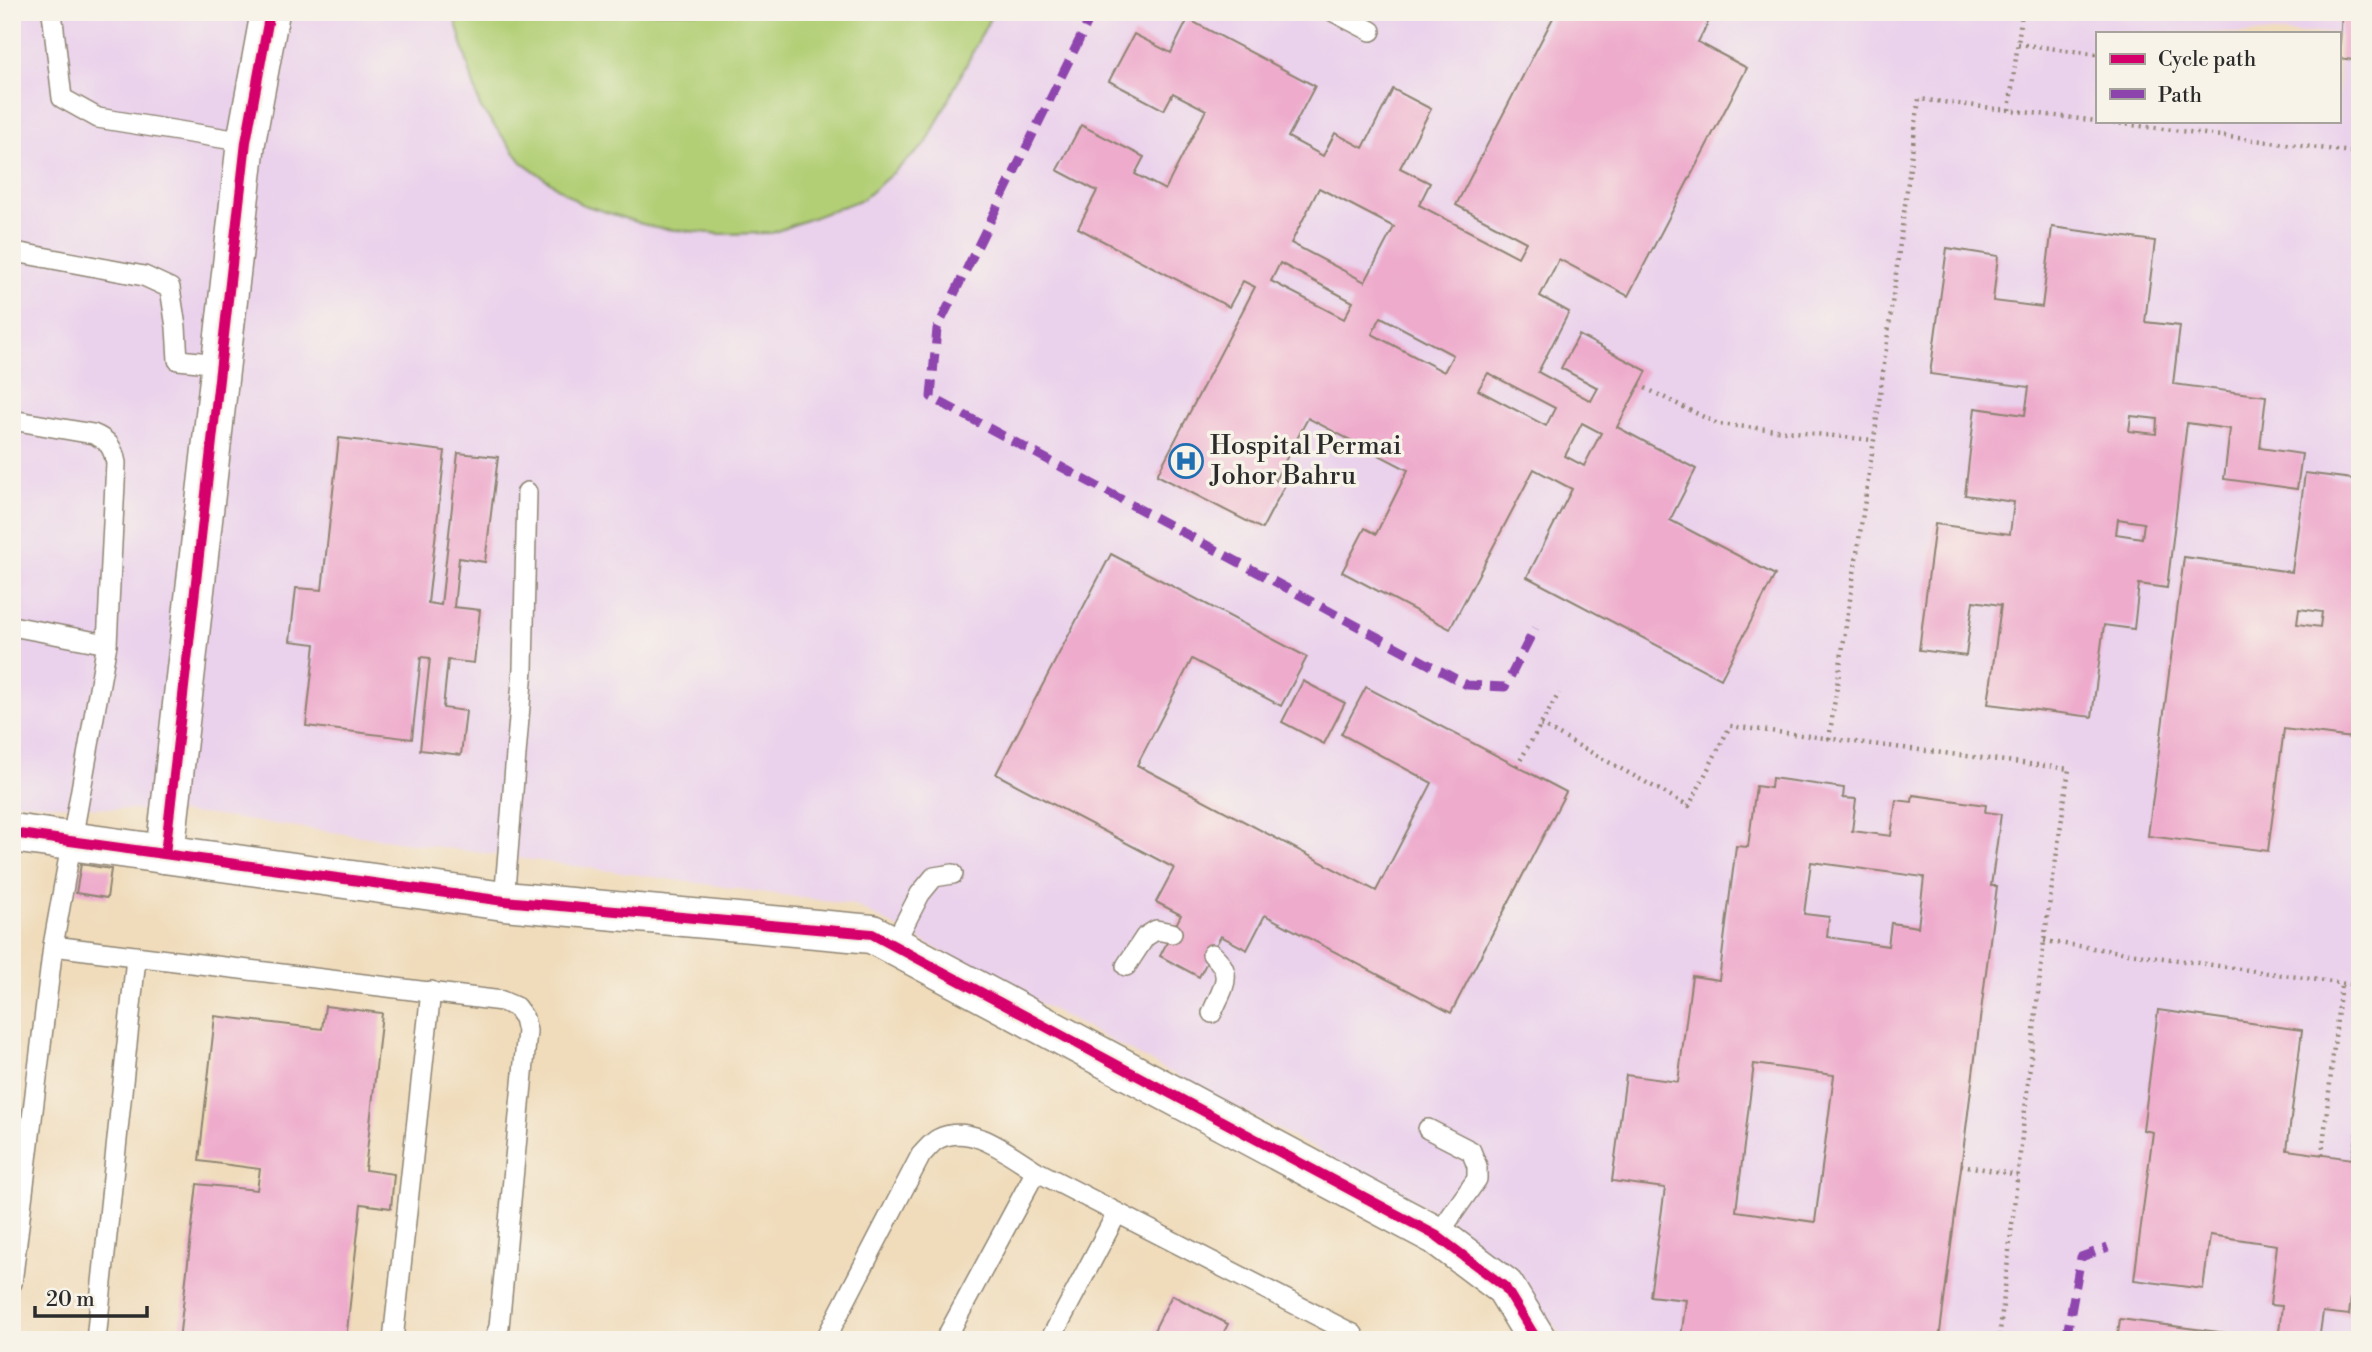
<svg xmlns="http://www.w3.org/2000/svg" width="2372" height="1352" font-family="'Libre Bodoni',serif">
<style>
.built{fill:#ead1ec;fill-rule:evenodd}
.green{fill:#b2cf76;stroke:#6e7d50;stroke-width:2}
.building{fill:#eeabcc;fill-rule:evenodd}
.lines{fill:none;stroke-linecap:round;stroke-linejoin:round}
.lane-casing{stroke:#8e8473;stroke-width:22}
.street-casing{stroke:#8e8473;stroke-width:41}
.path{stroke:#8e8473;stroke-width:4.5;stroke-dasharray:2 5;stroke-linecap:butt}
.lane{stroke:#fff;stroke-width:19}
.street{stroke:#fff;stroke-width:38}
.quiet{stroke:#8e44ad;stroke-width:9;stroke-dasharray:18 9;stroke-linecap:butt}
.cycleway-casing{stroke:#f7f3e8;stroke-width:15}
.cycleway{stroke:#d6006c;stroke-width:10}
.labels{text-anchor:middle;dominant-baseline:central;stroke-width:7;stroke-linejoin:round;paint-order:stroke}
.poi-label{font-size:26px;fill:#2b2b2b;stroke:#f7f3e8;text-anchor:start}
</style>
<rect width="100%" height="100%" fill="#f7f3e8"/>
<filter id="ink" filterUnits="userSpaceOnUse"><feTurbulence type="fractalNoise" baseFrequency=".0143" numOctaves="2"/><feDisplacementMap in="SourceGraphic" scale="14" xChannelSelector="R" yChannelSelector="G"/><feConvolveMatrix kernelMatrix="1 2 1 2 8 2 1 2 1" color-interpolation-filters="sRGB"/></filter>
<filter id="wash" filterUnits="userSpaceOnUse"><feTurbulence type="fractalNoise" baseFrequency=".00686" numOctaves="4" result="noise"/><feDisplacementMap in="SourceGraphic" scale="28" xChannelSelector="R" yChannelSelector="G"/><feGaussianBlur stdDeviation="1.57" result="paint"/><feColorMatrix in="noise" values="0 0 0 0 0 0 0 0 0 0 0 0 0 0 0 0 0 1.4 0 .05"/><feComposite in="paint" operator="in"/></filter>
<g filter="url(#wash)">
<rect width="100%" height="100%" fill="#f0dcbb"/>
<path class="built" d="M12 12H2360V1340H1564L1530 1292 1450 1220 854 905 210 815 12 802ZM2097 33H2339V121H2097Z"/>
<path class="green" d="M453 12H993L926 144 863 199 772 233 721 234 655 228 581 204 522 162 480 107Z"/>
<g id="blocks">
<g class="building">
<path d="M1556 12H1698L1710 19 1698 42 1747 68 1628 296 1559 259 1540 296 1569 312 1538 372 1591 401 1598 388 1561 368 1579 335 1647 371 1617 427 1696 469 1670 520 1775 575 1721 679 1527 577 1572 489 1534 469 1450 629 1342 572 1365 528 1376 534 1408 470 1308 418 1275 480 1285 485 1262 529 1157 475 1255 287 1243 281 1229 307 1078 228 1097 191 1057 170 1081 125 1144 157 1135 174 1165 190 1206 110 1173 93 1164 110 1109 81 1134 34 1171 53 1188 19 1315 86 1288 137 1323 156 1335 133 1363 148 1393 89 1431 109 1400 168 1430 183 1419 205 1518 257 1526 242 1456 205ZM1319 188 1394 227 1365 282 1291 243ZM1280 263 1353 302 1344 319 1271 281ZM1381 317 1453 355 1444 372 1372 334ZM1488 373 1555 408 1546 426 1478 390ZM1582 423 1601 433 1584 466 1565 456Z"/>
<path d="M2342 12H2360V61L2339 58Z"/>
<path d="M2052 227 2155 241 2145 322 2180 326 2173 384 2266 396 2260 448 2302 454 2297 489 2224 479 2230 429 2187 423 2167 588 2139 584 2134 629 2104 625 2092 717 1988 704 2001 605 1973 601 1966 656 1919 650 1935 524 2010 534 2014 502 1965 495 1975 408 2025 415 2029 387 1930 374 1947 248 1998 256 1993 301 2042 307ZM2131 416 2157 419 2156 434 2129 431ZM2118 519 2144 523 2142 538 2116 534Z"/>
<path d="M339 438 445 451 428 603 441 605 458 453 498 457 485 562 459 558 454 607 480 610 474 663 448 660 443 708 466 711 461 755 420 750 430 658 421 657 412 739 306 726 315 644 290 641 296 588 322 590Z"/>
<path d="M2305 473 2360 480V739L2284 729 2268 851 2148 836 2184 557 2292 572ZM2299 609 2322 612 2320 627 2297 624Z"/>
<path d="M1111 554 1307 657 1281 706 1192 659 1137 765 1376 891 1432 783 1341 734 1366 687 1566 792 1451 1013 1265 915 1247 950 1221 936 1199 977 1160 956 1181 915 1156 902 1174 868 996 774Z"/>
<path d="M1303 681 1345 703 1324 744 1282 722Z"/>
<path d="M1772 778 1844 788 1843 798 1856 799 1852 831 1891 836 1896 800 1912 802 1913 795 1986 805 1985 812 2001 814 1991 886H1997L1939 1340H1670L1671 1337 1681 1338 1686 1300 1650 1296 1665 1188 1612 1181 1626 1075 1678 1082 1692 976 1719 980 1736 846 1748 847 1756 786 1771 788ZM1811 862 1924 877 1918 927 1891 923 1888 946 1827 937 1829 917 1804 914ZM1754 1064 1834 1075 1815 1222 1736 1211Z"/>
<path d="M81 864 111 869 107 898 76 893Z"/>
<path d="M325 1006 382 1013 365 1170 394 1174 391 1208 361 1204 346 1340H179L197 1184 257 1190 260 1169 199 1161 215 1016 322 1029Z"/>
<path d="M2158 1010 2302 1030 2287 1150 2352 1159 2360 1116V1256L2356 1255 2349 1315 2323 1312 2319 1340H2278L2282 1306 2270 1305 2277 1245 2210 1235 2203 1289 2134 1280 2153 1132 2143 1130Z"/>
<path d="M1172 1295 1228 1324 1220 1340H1149Z"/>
<path d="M2120 1319 2263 1338V1340H2117Z"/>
</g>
</g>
</g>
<g filter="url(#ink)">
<use href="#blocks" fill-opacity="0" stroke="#8e8473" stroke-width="2"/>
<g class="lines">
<g class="lane-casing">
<g id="lane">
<path d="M52 12 62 98 98 118 246 142"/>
<path d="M1334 12 1371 31"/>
<path d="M15 252 144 276 170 288 176 327 178 360 222 364"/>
<path d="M12 420 93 434C108 440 113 447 116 463L107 644 53 946 12 1283"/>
<path d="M12 626 107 644"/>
<path d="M504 901 523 669 527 492"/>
<path d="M53 946 502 1001 516 1007 524 1018 527 1031 499 1327 494 1340"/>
<path d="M893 946 920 894 934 877 953 874"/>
<path d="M1126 966 1145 937 1156 930 1172 933"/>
<path d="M1212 1013C1222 988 1236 975 1212 954"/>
<path d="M1428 1129 1471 1151 1477 1166V1179L1437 1236"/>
<path d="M96 1340 136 958"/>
<path d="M393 1340 431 991"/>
<path d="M825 1340 921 1155C926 1150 932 1142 938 1139 971 1122 1009 1154 1036 1171L1353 1334 1356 1340"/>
<path d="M945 1340 1036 1171"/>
<path d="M1050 1340 1117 1213"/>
</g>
</g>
<g class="street-casing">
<g id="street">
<path d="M12 833 504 901 872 934 1437 1236 1505 1287 1537 1340"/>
<path d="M165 854 246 142 270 12"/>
</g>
</g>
<g class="path">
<path d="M2018 44 2097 54"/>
<path d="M2009 110 2022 12"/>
<path d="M2099 121 2360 153"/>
<path d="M1639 385 1718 424 1873 440"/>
<path d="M1541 725 1689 806 1730 726 2069 769 2044 941 1999 1340"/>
<path d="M1829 739 1874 440 1919 99 2097 121"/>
<path d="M1517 766 1559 693"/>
<path d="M2044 941 2360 986"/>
<path d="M2322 1155 2341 983"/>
<path d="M1961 1165 2017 1175"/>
</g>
<use href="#lane" class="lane"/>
<use href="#street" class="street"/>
<g class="quiet">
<path d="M1093 12 937 329 931 397 1467 685 1505 687 1535 628"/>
<path d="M2066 1340 2081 1257 2108 1247"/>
</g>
<g class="cycleway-casing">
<g id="cycleway">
<path d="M12 833 504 901 872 934 1437 1236 1505 1287 1537 1340"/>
<path d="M165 854 246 142 270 12"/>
</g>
</g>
<use href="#cycleway" class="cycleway"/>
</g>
</g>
<defs>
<g id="hospital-ring" transform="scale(1.75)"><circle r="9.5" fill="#f7f3e8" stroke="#1f6fb2" stroke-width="1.5"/><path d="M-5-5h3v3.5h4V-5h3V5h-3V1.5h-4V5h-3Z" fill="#1f6fb2"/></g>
</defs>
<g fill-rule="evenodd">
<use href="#hospital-ring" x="1186" y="461"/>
</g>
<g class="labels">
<g class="poi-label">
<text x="1210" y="446">Hospital Permai<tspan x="1210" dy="30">Johor Bahru</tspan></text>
</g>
</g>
<rect width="2372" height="1352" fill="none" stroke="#f7f3e8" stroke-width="42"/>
<rect x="2096" y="32" width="245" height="91" fill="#f7f3e8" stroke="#a5a39c" stroke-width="2"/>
<rect x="2110" y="54" width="35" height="10" fill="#d6006c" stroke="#a5a39c" stroke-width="2"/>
<text x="2158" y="66" font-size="21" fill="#2b2b2b">Cycle path</text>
<rect x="2110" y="89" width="35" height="10" fill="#8e44ad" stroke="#a5a39c" stroke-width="2"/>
<text x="2158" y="102" font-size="21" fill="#2b2b2b">Path</text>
<path d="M35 1306v10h112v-10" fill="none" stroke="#2b2b2b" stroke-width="3.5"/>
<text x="46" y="1306" font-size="21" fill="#2b2b2b" stroke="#f7f3e8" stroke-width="5" paint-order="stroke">20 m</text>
</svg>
